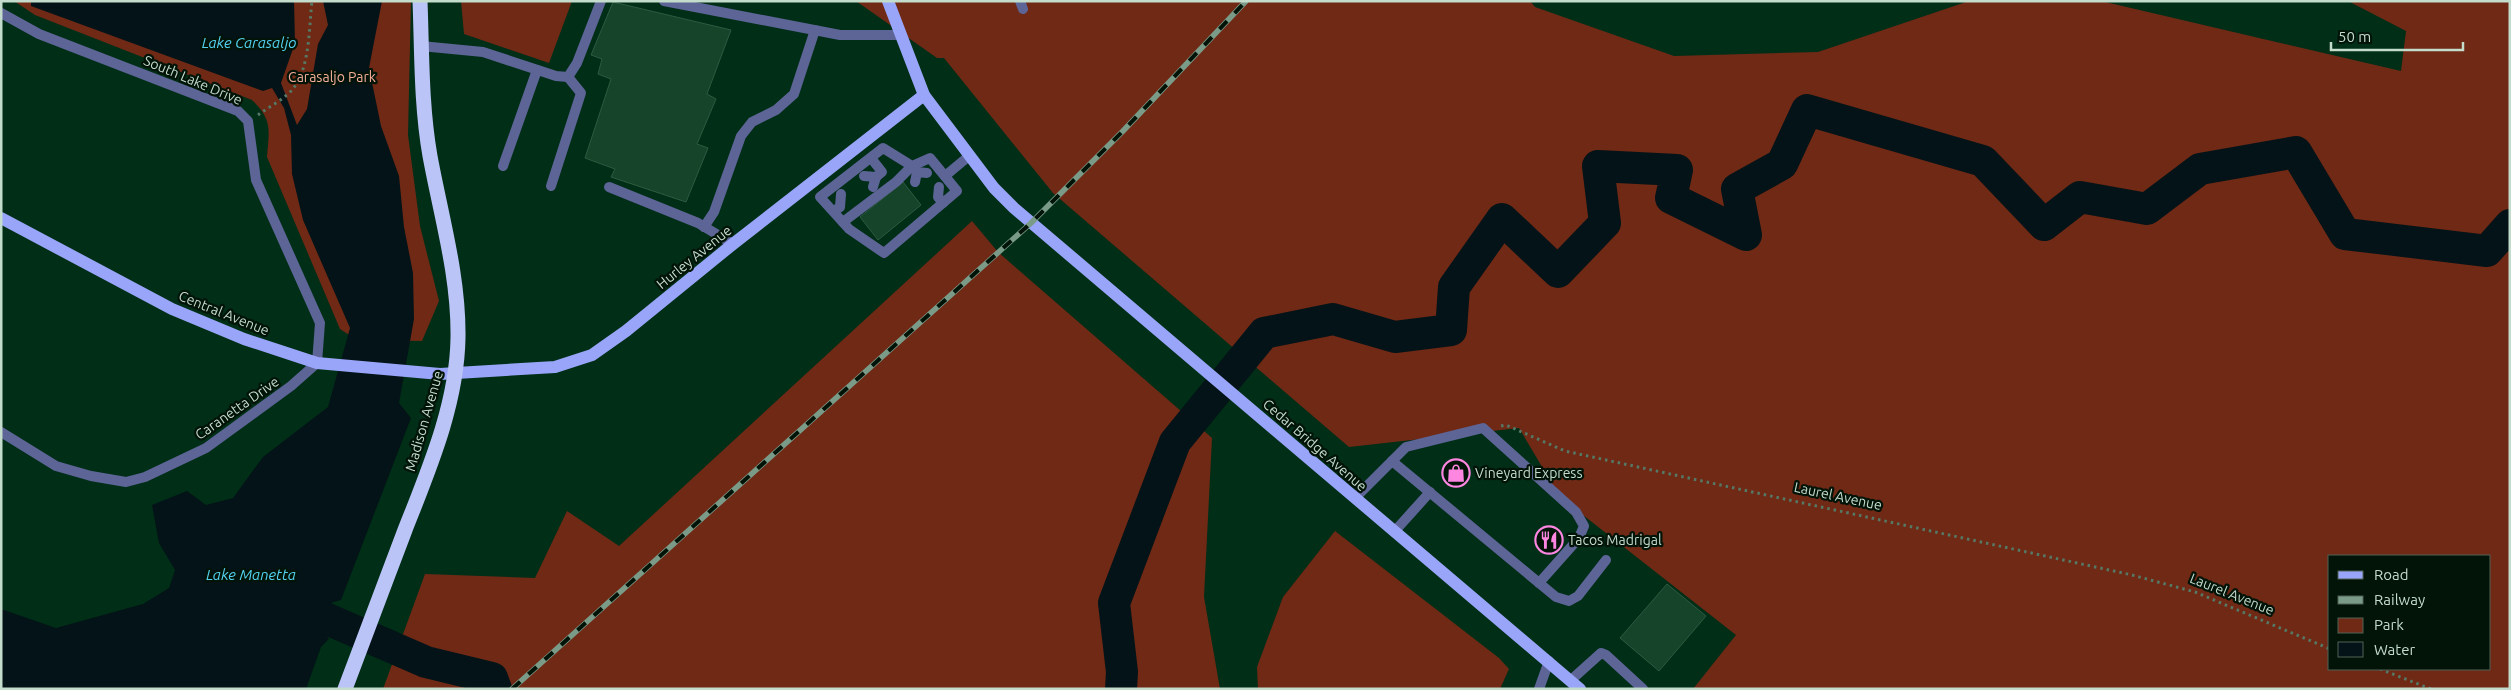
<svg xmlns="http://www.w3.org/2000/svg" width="2511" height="690" font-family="Ubuntu,sans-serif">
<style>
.green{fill:#6f2915;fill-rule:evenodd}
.water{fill:#041317}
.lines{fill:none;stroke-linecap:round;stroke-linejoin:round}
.river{stroke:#041317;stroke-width:32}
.building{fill:#15442b;stroke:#2d5a40}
.path{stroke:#557965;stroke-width:3;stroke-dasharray:2.5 4;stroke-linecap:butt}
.lane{stroke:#5d6496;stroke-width:10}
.street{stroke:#5d6496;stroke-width:10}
.primary{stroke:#99a5f8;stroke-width:12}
.highway{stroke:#bbc4f6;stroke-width:15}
.rail-casing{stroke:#7a9b88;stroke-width:5.5}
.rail{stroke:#021308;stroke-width:4;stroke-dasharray:11;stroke-linecap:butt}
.labels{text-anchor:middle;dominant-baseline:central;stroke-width:4.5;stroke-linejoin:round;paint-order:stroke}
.park-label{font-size:14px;fill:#f4ae99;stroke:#021308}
.street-label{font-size:14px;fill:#c4dccc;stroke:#021308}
.poi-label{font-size:14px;fill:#c4dccc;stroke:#021308;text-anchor:start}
.water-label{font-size:15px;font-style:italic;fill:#54d2f1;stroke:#021308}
</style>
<rect width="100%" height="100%" fill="#002e17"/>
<g class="green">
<path d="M14 1H411L408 135 420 226 439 301 422 341 357 340 340 329 267 157C269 130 273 120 252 100L35 15Z"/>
<path d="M461 1H572L549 63 464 34Z"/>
<path d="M856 1H1530L1535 7 1674 56 1818 52 1969 1H2101L2401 71 2406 31 2348 1H2510V689H1693L1736 635 1560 497 1519 428 1349 447 1053 193 944 58H937ZM2330 556H2490V669H2330Z"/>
<path d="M972 221 998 252 1212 438 1204 597 1220 689H383L425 574 535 578 567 511 619 546Z"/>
<path d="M1335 531 1499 658 1509 669 1500 689H1258L1257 667 1283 597Z"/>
</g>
<path class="water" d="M31 1H294L295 43 281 83 297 125 307 109 318 44 328 25 323 1H382L369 68 381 126 399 176 404 227 413 273 414 319 399 403 411 418 341 600C314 606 312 619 329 639L321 647 306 689H1V609L56 628 143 604 169 588 175 570 159 543 152 505 187 491 206 505 233 498 263 457 328 407 350 328 303 220 292 174 291 135 284 108 272 88 263 91 31 6Z"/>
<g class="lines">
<g class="river">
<path d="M280 591 318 615 426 662 492 678 496 689"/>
<path d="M1121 689 1122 672 1114 603 1175 442 1264 333 1333 319 1395 337 1451 330 1454 287 1502 219 1558 272 1605 223 1598 166 1677 170 1671 198 1746 235 1737 189 1782 164 1807 110 1983 161 2044 225 2080 197 2147 209 2200 169 2296 152 2345 234 2487 251 2510 225"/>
</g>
</g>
<g class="building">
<path d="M613 2 731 30 707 94 716 99 697 144 708 148 686 202 611 177 615 169 585 158 611 79 598 74 602 59 591 55Z"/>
<path d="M903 182 921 205 878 240 860 217Z"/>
<path d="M1667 584 1706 616 1659 671 1620 638Z"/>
</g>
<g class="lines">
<g class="path">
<path d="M258 115C270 106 287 98 295 86 310 64 309 27 312 1"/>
<path d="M1501 426 1506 425 1565 451 2132 575 2195 592 2330 649"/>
<path d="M2380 669 2431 689"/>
</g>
<g class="lane">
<path d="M664 1 840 35H901"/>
<path d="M1020 1 1023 9"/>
<path d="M421 46 483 52 556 76 568 77 577 63 601 1"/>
<path d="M883 148 912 166 930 158 957 191 884 253 849 229 820 197Z"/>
<path d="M871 158 882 172 876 177"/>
<path d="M503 166 537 70"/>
<path d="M864 176 876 177 873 187"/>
<path d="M945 176 969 156"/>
<path d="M915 182 917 172 927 173"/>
<path d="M551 186 581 93 568 77"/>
<path d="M609 187 698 223 733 244"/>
<path d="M939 187 938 197 943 203"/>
<path d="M834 211 840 207 841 194"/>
<path d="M843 222 896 182 912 166 917 172"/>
<path d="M704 227 714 212 741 136 752 122 776 110 794 94 815 30"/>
<path d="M1392 461 1556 597 1569 601 1578 596 1606 560"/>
<path d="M1355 498 1406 447 1483 428 1576 512 1584 526 1579 538 1539 583"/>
<path d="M1394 532 1430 492"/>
<path d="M1571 680 1601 653 1606 655 1643 689"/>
</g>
<g class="street">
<path d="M1 13 39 34 238 111 248 121 256 180 320 323 317 363 291 386 206 448 145 477 126 482 91 476 56 466 1 432"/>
<path d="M1539 689 1549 661"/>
</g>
<g class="primary">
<path d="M888 1 924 95 994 188 1014 208 1580 689"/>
<path d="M1 218 172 309 244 339 317 363 440 374 555 367 592 355 626 331 733 244 924 95"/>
</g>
<path class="highway" d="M345 689C365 635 385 583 405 530 429 469 457 404 458 338 459 276 441 216 430 156 421 105 422 52 420 1"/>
<g class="rail-casing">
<path id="rail" d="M512 689 1031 223 1123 131 1246 1"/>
</g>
<use href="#rail" class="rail"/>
</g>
<defs>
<g id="shop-ring" transform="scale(1.4375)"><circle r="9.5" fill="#021308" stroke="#fd86e1" stroke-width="1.5"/><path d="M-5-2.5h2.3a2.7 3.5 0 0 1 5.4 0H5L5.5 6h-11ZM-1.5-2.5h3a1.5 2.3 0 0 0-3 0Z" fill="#fd86e1"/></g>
<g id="restaurant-ring" transform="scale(1.4375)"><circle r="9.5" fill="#021308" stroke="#fd86e1" stroke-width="1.5"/><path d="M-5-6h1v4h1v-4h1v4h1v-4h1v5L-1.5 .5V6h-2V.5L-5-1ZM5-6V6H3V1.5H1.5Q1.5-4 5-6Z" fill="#fd86e1"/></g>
</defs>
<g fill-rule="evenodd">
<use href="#shop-ring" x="1456" y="473"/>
<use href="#restaurant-ring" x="1549" y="540"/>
</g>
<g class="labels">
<g class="park-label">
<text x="332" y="77">Carasaljo Park</text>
</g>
<g class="street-label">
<text transform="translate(193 80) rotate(23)">South Lake Drive</text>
<text transform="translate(694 257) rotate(-39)">Hurley Avenue</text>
<text transform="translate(224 313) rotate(22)">Central Avenue</text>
<text transform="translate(237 408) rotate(-35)">Caranetta Drive</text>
<text transform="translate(424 421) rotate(-74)">Madison Avenue</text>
<text transform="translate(1315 445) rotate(41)">Cedar Bridge Avenue</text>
<text transform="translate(1838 496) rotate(12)">Laurel Avenue</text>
<text transform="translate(2232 594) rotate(22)">Laurel Avenue</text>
</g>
<g class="poi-label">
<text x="1475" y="473">Vineyard Express</text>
<text x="1568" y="540">Tacos Madrigal</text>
</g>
<g class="water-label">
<text x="249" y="42">Lake Carasaljo</text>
<text x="251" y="574">Lake Manetta</text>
</g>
</g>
<rect width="2511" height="690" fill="none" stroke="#c4dccc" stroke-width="5"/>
<rect x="2328" y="555" width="162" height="115" fill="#021308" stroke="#506356"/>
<rect x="2338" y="571" width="25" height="8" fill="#99a5f8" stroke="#506356"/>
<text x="2374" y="580" font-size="15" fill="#c4dccc">Road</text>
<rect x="2338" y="596" width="25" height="8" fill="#7a9b88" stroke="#506356"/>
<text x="2374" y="605" font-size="15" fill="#c4dccc">Railway</text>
<rect x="2338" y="618" width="25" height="15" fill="#6f2915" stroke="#506356"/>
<text x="2374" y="630" font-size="15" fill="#c4dccc">Park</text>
<rect x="2338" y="642" width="25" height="15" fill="#041317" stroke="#506356"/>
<text x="2374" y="655" font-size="15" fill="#c4dccc">Water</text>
<path d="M2331 42v8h132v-8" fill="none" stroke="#c4dccc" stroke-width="2.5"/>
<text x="2338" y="42" font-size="15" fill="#c4dccc" stroke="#021308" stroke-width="4" paint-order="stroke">50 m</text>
</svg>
